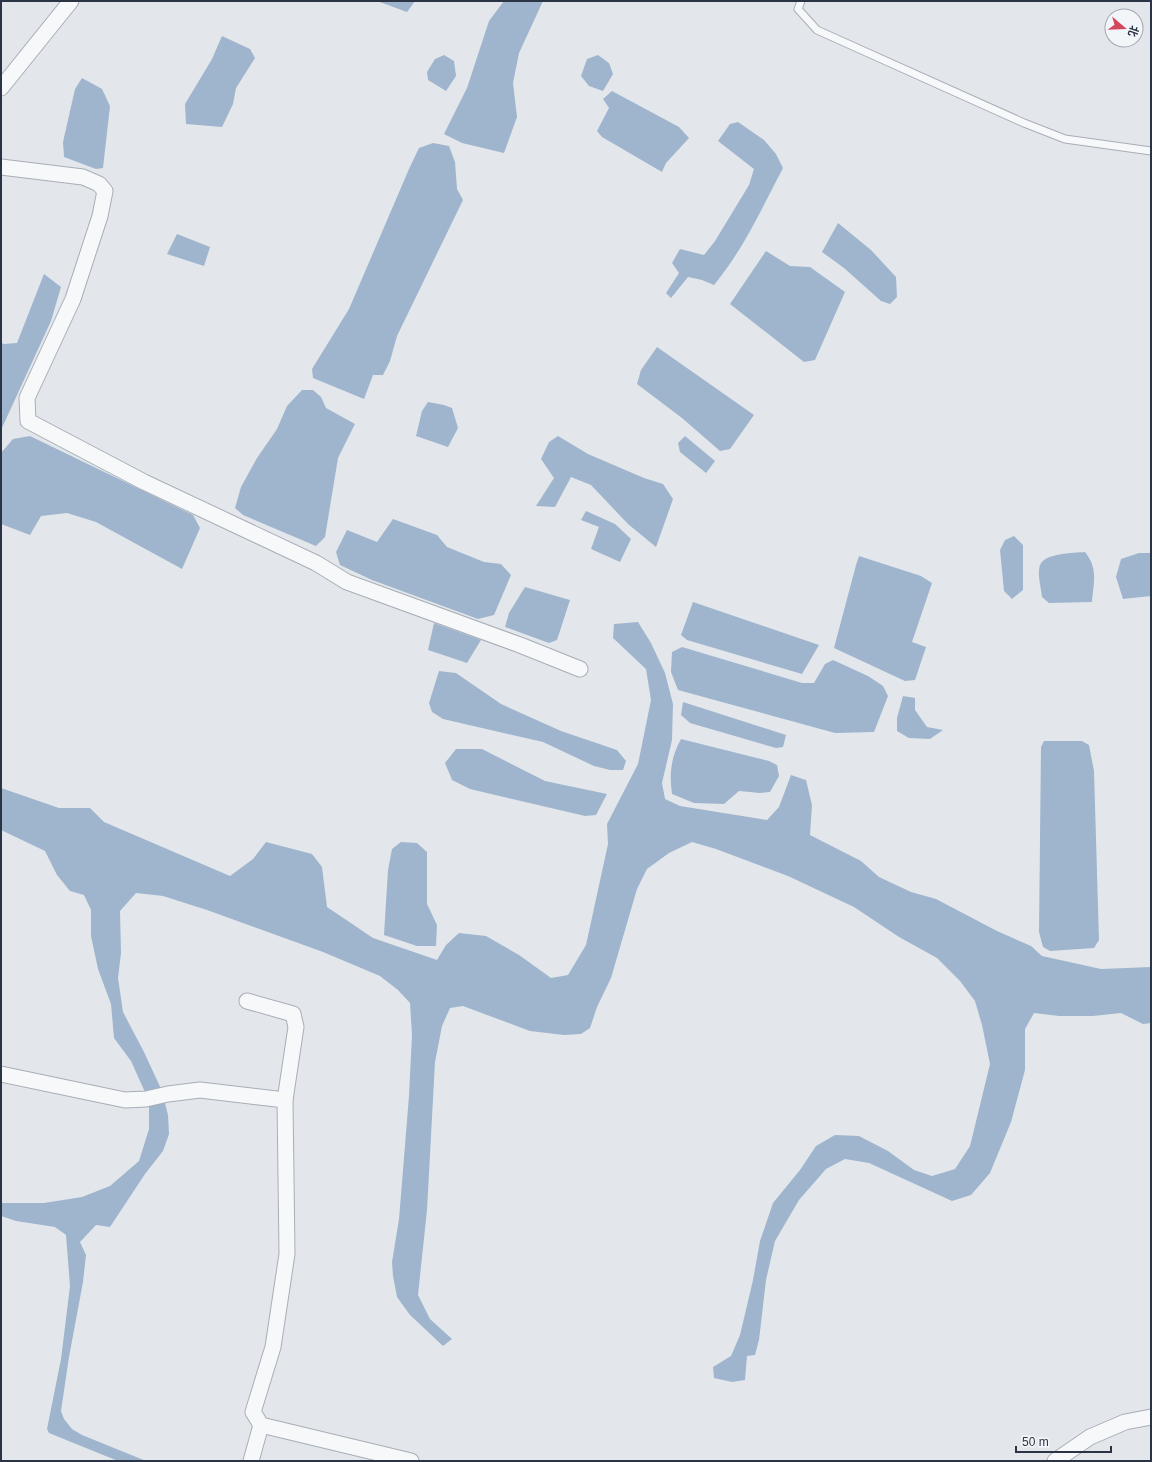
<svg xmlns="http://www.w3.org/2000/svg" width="1152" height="1462" font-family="Helvetica,'Noto Sans SC',sans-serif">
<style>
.water{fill:#9eb5cd}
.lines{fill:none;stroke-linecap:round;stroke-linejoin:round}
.service-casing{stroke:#a8aeb7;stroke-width:9}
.minor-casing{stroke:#a8aeb7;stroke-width:17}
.service{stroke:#f7f8fa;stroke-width:7}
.minor{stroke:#f7f8fa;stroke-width:15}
</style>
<rect width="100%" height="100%" fill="#e3e7ec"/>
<g class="water">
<path d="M377 1H415L407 12Z"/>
<path d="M504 1H543L519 53 513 83 517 117 504 153 462 143 444 134 467 88 489 21Z"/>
<path d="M222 36 250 49 255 58 236 88 233 104 222 127 186 124 185 104 212 59Z"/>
<path d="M444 55 454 61 456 76 446 91 428 80 427 72 435 59Z"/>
<path d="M598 55 609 63 613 74 603 91 589 86 581 76 587 59Z"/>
<path d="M82 78 102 89 110 106 103 168 96 169 64 157 63 142 75 89Z"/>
<path d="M612 91 679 127 689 138 666 163 662 172 602 137 597 131 609 108 603 99Z"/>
<path d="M738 122 764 140 776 154 783 168C762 208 743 250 714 285L702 280 688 277 671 298 666 293 679 273 672 263 680 249 704 255 715 241 749 185 754 169 718 141 730 124Z"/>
<path d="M433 143 449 146 455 162 457 189 463 200 397 336 390 361 383 375H373L364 399 313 378 312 369 349 309 409 169 419 148Z"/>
<path d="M838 223 871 250 896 277 897 297 890 304 881 301 844 268 822 252Z"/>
<path d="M177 234 210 247 204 266 167 254Z"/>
<path d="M766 251 790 266 810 267 845 292 815 360 804 362 730 304Z"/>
<path d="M44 274 61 287 51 321 1 430V343L4 344 17 343Z"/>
<path d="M657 347 754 415 730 449 720 451 682 418 637 384 641 370Z"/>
<path d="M302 390H313L321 397 326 408 355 424 338 458 325 537 316 546 243 515 235 508 241 487 257 458 277 429 287 406Z"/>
<path d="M428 402 444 405 452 408 458 428 448 447 416 436 422 411Z"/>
<path d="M30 436 193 515 200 528 182 569 96 522 67 513 41 516 30 535 1 524V453L13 439Z"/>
<path d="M558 436 588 454 644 478 663 484 673 499 656 547 628 524 591 485 571 477 555 507 536 506 554 478 541 459 549 442Z"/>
<path d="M685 436 715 461 706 473 680 452 678 443Z"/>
<path d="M586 511 615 524 631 539 620 562 591 549 599 527 581 520Z"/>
<path d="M393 519 437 535 447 547 484 562 501 564 511 575 494 615 478 619 372 580 340 565 336 552 347 530 377 542Z"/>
<path d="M1014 536 1023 545V590L1012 599 1004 591 1000 550 1005 540Z"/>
<path d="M1085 552C1098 568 1094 582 1092 602L1049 603 1042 597C1041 587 1037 574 1040 565 1045 553 1073 553 1085 552Z"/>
<path d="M1139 553H1151V596L1123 599 1116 577 1121 559Z"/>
<path d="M859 556 921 576 932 583 912 642 926 647 915 680 905 681 834 648 856 565Z"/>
<path d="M525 587 570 600 557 640 549 643 505 627 509 613Z"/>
<path d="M693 602 819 645 802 674 687 640 681 635Z"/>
<path d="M638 622 651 643 665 673 673 704 672 740 662 783 665 799 680 806 767 820 779 807 791 775 806 780 812 805 810 835 861 861 879 877 911 892 936 899 997 931 1031 946 1042 956 1101 969 1151 967V1023L1143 1024 1121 1013 1093 1016H1059L1034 1013 1025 1029V1070L1011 1122 990 1173 971 1195 952 1201 869 1163 845 1159 826 1169 799 1200 775 1241 766 1280 759 1340 755 1355 747 1356 745 1380 732 1382 714 1378 713 1367 731 1356 740 1335 753 1280 760 1241 773 1203 800 1170 816 1146 835 1135 859 1136 888 1151 914 1170 932 1176 955 1169 970 1146 990 1064 982 1025 975 1001 960 981 937 958 899 937 854 907 788 876 716 849 692 842 669 853 647 869 637 889 611 978 597 1007 590 1028 581 1034 564 1035 530 1031 463 1006 450 1008 442 1026 435 1062 427 1210 418 1295 430 1319 452 1339 443 1346 410 1315 397 1297 393 1276 392 1262 399 1219 409 1096 412 1035 410 1003 398 990 380 976 323 952 207 910 163 896 136 893 120 911 121 953 118 978 123 1012 144 1052 162 1091 168 1115 169 1134 163 1151 145 1174 110 1227 96 1225 80 1242 86 1255 83 1282 69 1357 61 1411 64 1419 72 1429 82 1435 146 1461H118L49 1433 47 1429 61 1359 70 1286 66 1235 55 1227 16 1221 1 1216V1203H44L82 1197 110 1186 139 1161 149 1129V1101L131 1061 114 1038 111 1004 98 969 91 936V910L84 895 70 891 57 875 45 851 1 830V788L59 808H90L104 822 230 876 253 859 266 842 312 854 322 867 327 907 373 938 437 960 446 945 459 933 486 936 519 955 551 978 568 975 586 945 608 844 607 824 638 764 651 700 646 669 613 638 614 624Z"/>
<path d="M434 623 481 640 467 663 428 650Z"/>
<path d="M682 647 802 683H814L825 664 833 660 868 676 883 686 888 696 874 732 835 733 678 690 671 672 672 652Z"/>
<path d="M439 671 456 673 501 704 561 731 617 750 626 761 623 770H610L594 766 543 742 443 719 432 712 429 703Z"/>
<path d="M903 696 915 698V710L927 727 943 730 930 739 909 738 897 731V718Z"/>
<path d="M683 702 786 735 783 747 776 748 690 723 681 715Z"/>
<path d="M681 739 769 761 777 765 779 776 770 792 760 793 739 791 724 804 694 803 672 794C669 774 671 757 681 739Z"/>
<path d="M1044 741H1082L1089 745 1094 771 1099 940 1094 948 1050 951 1043 947 1039 932 1041 747Z"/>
<path d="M456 749H482L545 781 607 794 596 815 585 816 470 789 452 780 445 763Z"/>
<path d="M401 842 417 843 427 852V904L437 925 436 946H417L384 935 388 870 392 849Z"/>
</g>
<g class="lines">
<g class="service-casing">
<path id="service" d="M801 1 798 9 817 30 1024 123 1065 139 1151 151"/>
</g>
<g class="minor-casing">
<g id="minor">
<path d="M1 88 71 1"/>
<path d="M1 167 83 177 99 184 105 191 100 216 73 299 27 398 28 421 144 482 316 563 347 582 520 645 580 669"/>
<path d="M247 1001 293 1014 296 1027 285 1100 287 1254 273 1347 253 1412 261 1425 411 1461"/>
<path d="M1 1074 125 1100 146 1099 168 1094 200 1090 285 1100"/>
<path d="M251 1461 261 1425"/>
<path d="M1055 1461 1090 1437 1125 1422 1151 1417"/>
</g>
</g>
<use href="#service" class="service"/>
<use href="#minor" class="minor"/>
</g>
<rect width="1152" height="1462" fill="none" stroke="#2a3445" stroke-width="4"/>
<g transform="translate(1124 28) rotate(109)"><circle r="19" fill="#f3f6f9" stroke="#a3a8b1"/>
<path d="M0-3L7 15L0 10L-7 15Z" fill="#d4465d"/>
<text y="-6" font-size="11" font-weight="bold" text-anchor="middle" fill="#2a3445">北</text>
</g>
<path d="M1016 1446v6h95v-6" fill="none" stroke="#2a3445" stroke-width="2"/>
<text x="1022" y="1446" font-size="12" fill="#2a3445" stroke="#f3f6f9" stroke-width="3" paint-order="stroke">50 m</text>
</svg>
